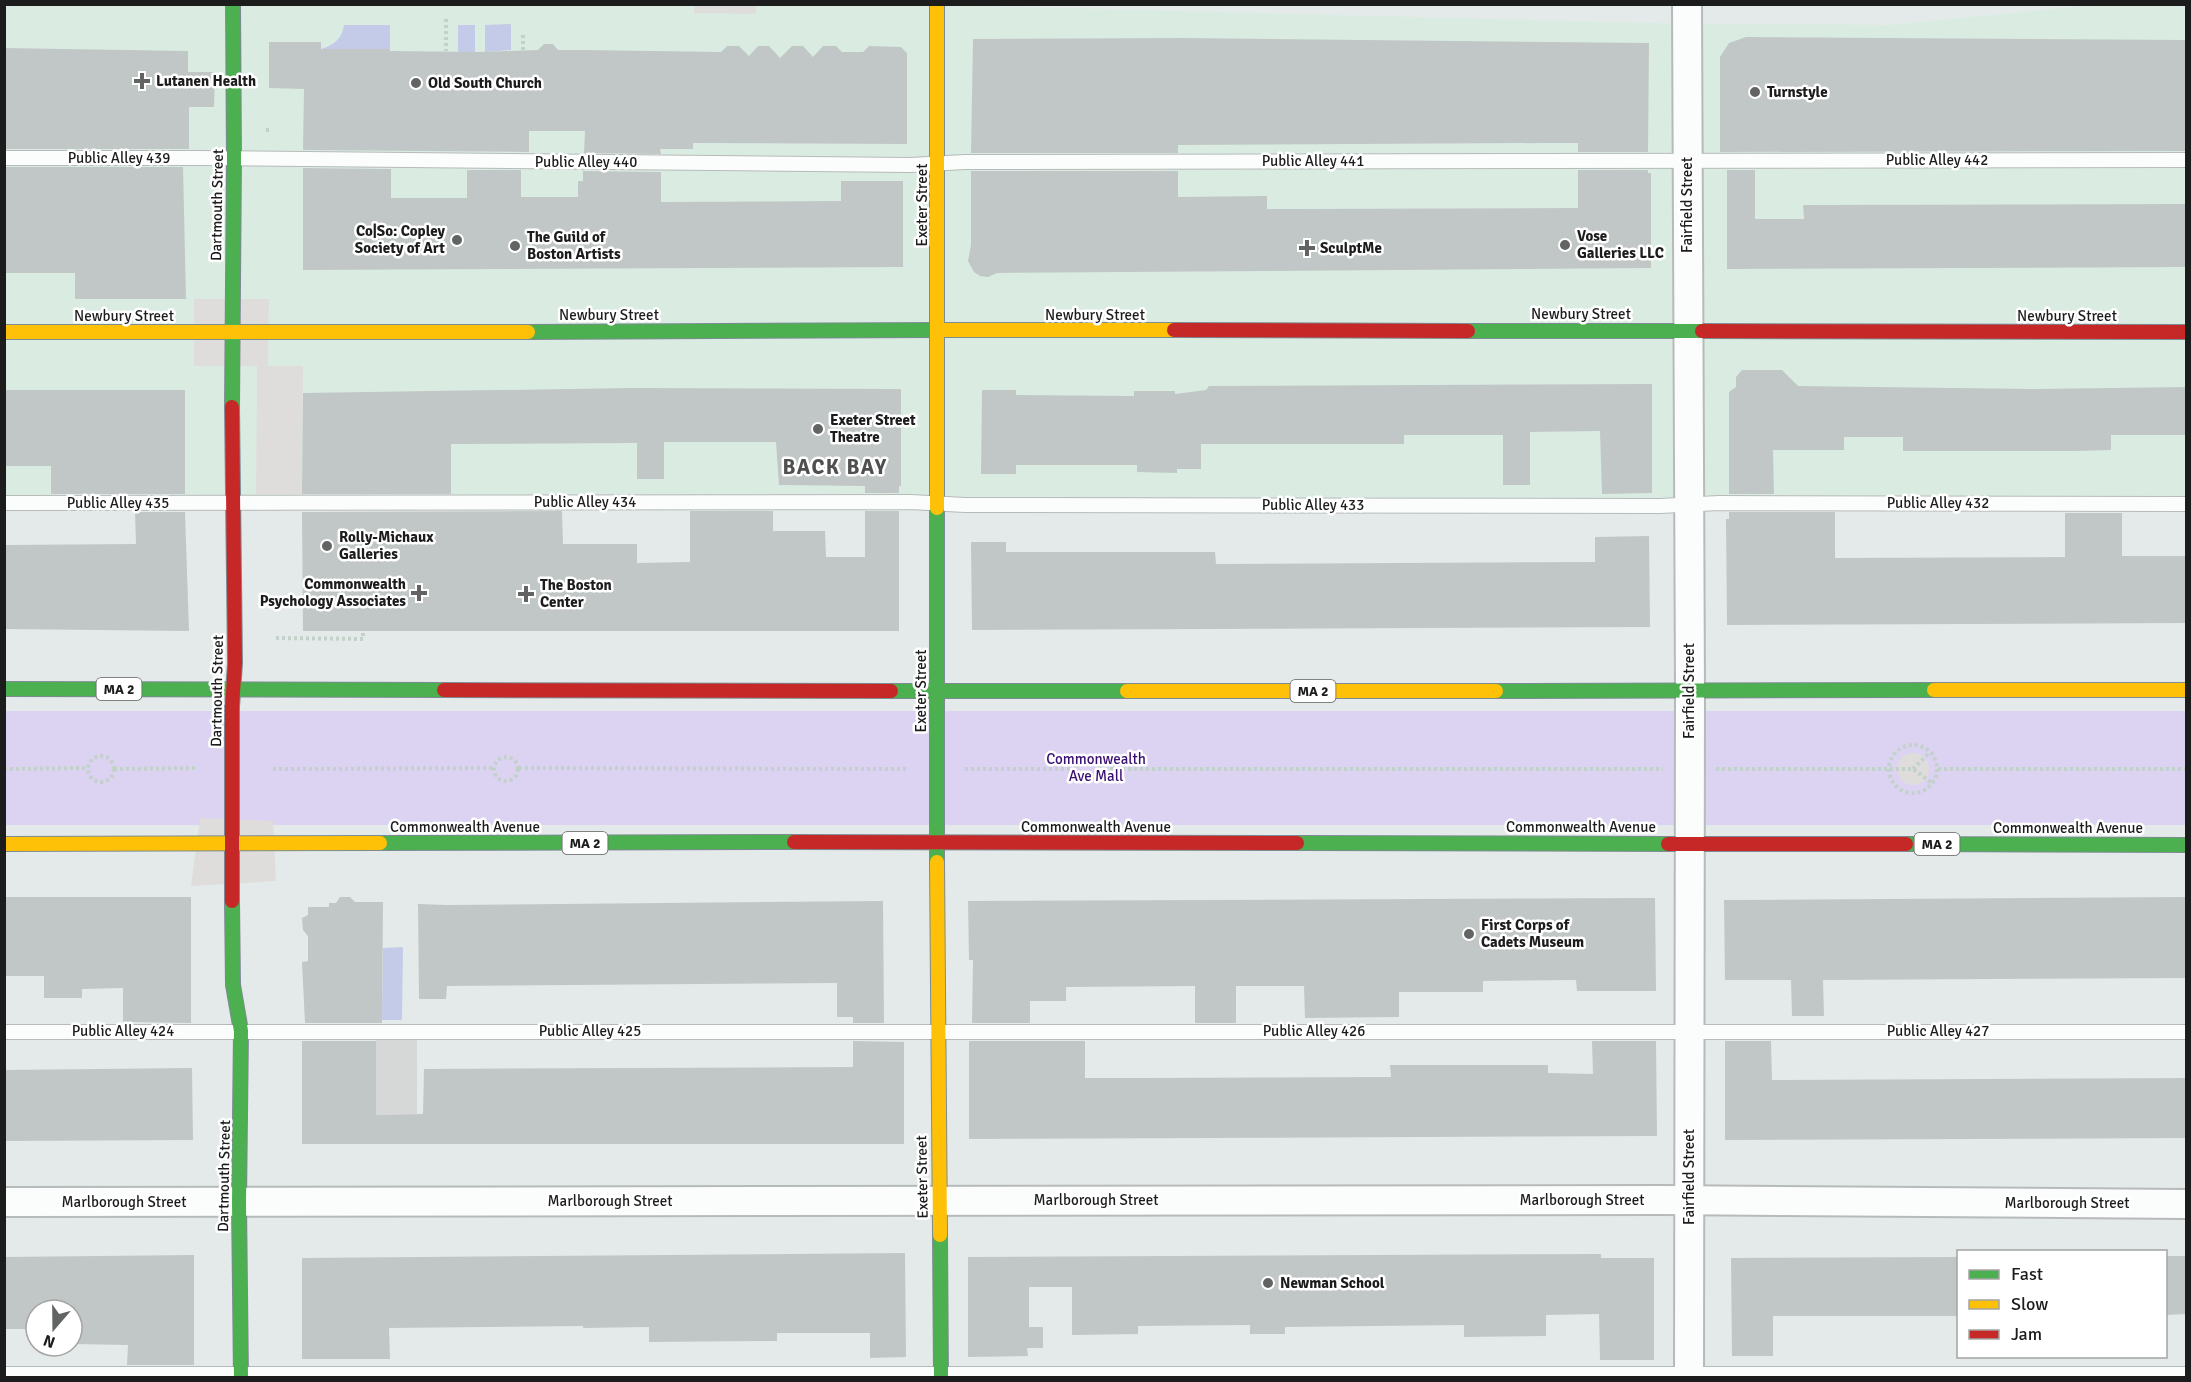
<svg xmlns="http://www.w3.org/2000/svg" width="2191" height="1382" font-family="Signika,sans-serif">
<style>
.commercial{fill:#daece2}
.religious{fill:#d6d8d8}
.grass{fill:#c3cbe8}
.park{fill:#dcd2f1}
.plaza{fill:#dfdddb}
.building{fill:#c1c7c6}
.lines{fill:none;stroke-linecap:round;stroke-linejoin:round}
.lane-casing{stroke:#b7baba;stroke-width:16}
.street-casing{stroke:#b7baba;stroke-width:32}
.fast-casing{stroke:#7d8b93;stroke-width:16}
.slow-casing{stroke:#7d8b93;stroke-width:16}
.jam-casing{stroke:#7d8b93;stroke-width:16}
.path{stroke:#c2d1c9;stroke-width:4;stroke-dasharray:3 3;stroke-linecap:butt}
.lane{stroke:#fbfcfc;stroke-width:14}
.street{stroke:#fbfcfc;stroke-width:28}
.fast{stroke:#4caf50;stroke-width:14}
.slow{stroke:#ffc107;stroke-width:14}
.jam{stroke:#c62828;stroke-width:14}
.poi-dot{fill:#626464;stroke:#fff;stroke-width:2}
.labels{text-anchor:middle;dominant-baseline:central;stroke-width:5;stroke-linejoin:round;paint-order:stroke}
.shield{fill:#fff;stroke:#606060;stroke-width:1.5}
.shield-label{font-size:14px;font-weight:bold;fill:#1c1c1c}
.poi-label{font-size:15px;font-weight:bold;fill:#1c1c1c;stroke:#fff;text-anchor:start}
.street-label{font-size:15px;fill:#1c1c1c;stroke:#fff}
.park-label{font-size:15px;fill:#3a0f74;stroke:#fff}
.district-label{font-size:21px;font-weight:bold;letter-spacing:1.5px;fill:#4f4f4f;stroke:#fff}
</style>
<rect width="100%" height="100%" fill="#e4eaea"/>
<path class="commercial" d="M980 4 983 6 1653 23 1890 25 2092 5H2186V504L5 503 4 5Z"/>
<path class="religious" d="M376 1039H417V1114L376 1115Z"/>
<g class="grass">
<path d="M511 24V50L485 52V25Z"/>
<path d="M344 25H390V49H321C334 45 342 39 344 25Z"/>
<path d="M458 25H475V52L460 53 458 51Z"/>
<path d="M403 947 402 1020H382L383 948Z"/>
</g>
<rect class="park" x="5" y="711" width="2181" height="114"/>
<g class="plaza">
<path d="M694 5H748L756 6V14L694 13Z"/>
<path d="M194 299H269L268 366H303L302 494H256L257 366H194Z"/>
<circle cx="1913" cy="769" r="16"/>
<path d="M200 818 273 821 276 881 191 886Z"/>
</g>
<g class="building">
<path d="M1746 37 2187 40V151L1720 152V57L1729 43Z"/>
<path d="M1183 38 1649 43 1648 152H1578V143H1548L1178 145V153H971L973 39Z"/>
<path d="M269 42H321V49H390V51L477 52 538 50 544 44H553L558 50H585L721 52 727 46H739L749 56 758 46H769L780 58 792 46H803L813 57 823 46H836L842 52H863L869 46 901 47 907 53V144L693 143V149H660L661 154 584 153 585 131H529V152L303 150 304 89 269 88Z"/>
<path d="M4 48 188 51V72H215L214 107H189V149H4Z"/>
<path d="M4 167H183L186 299H75V273H4Z"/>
<path d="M303 168 391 169V198H467V170H521V197H578V181H583V171L661 172V202L841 201V181H903V267L303 270Z"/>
<path d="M1578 170H1648V173H1651V268L997 273 988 277 980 276 974 272 968 261 971 245V171H1178V197L1267 196V209H1294L1578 208Z"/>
<path d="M1727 170H1755V219H1804L1803 205 2187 204V267L1727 269Z"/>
<path d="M1742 370H1782L1798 386 2035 389 2187 387V435H2111V450L2076 451H1903V437H1844V450H1773L1774 494H1729V392L1736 387V377Z"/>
<path d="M1652 384V493L1602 494 1600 431 1530 432V485H1503V435H1404V444H1201V469H1177V473L1137 472V465H1016V474H981L982 390H1016V395L1134 396V391H1175V394L1206 390 1209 386Z"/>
<path d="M632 388 901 389V486H899V493H865V486L779 485 776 442H664V479H637V443L451 444V494H302L303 393Z"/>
<path d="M4 390H185V494H51V466H4Z"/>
<path d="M562 511 563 544H637V563L690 562V511H773V531H825L826 557H865V511H899V631H303L302 512Z"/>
<path d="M135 512H185L189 631 4 629V545L136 544Z"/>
<path d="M1729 512H1835V558L2065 557V513H2122V556H2187V623L1727 625 1726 519H1729Z"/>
<path d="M1649 536 1650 627 972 630 971 542H1006V552H1215L1216 564 1595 562V537Z"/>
<path d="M4 897H191V1023L123 1022V988L82 989V998H44V976H4Z"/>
<path d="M340 897H350L355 902H383L382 1023H305L302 962 308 961V936L303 930 302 918 308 915V907H329V903H336Z"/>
<path d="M2187 897V978L1823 980 1824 1016H1792L1791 980H1725L1724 900Z"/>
<path d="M1655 898 1656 991H1577L1576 980 1483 981V992H1399V1017L1305 1018 1304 986H1236V1023H1195V986L1066 987V1001H1030V1023H972L973 960H969L968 901Z"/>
<path d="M883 901 884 1023H853V1017H837V983L447 986 446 999H419L418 904 446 905Z"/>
<path d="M302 1041H376V1115L423 1114 424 1069 853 1067V1041L904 1042V1144H302Z"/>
<path d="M969 1041H1085V1078H1148L1391 1077 1390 1065H1548V1073L1593 1074 1592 1041H1656L1657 1136 969 1139Z"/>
<path d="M1725 1041H1771L1772 1080 2187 1078V1138L1725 1140Z"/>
<path d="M192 1068 193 1140 4 1141V1070Z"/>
<path d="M905 1253 906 1357 870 1358V1333H777V1341L649 1342V1327L583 1328V1326L389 1328 390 1359H302V1258Z"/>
<path d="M1601 1254V1258H1654V1360H1600L1599 1314 1546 1315V1336L1464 1337V1325L1285 1327V1334H1250V1325L1138 1326V1334L1072 1335V1287H1029V1327H1043V1348H1027L1028 1356 968 1357V1257Z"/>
<path d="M194 1255V1365H127L128 1345 72 1344V1310H36V1329H4V1257Z"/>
<path d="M2166 1256H2187V1314L2166 1315Z"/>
<path d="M1959 1257V1316H1773V1356H1732L1731 1258Z"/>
</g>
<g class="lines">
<g class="lane-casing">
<g id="lane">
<path d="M4 158H198L910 165 965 162 2186 160"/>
<path d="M4 503 911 502 965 505 1660 506 1719 503 2186 504"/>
<path d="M4 1032H2186"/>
<path d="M4 1374H2186"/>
</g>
</g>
<g class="street-casing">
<g id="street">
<path d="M1687 4 1690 691 1689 1378"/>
<path d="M4 1202 1661 1200 2186 1204"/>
</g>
</g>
<g class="fast-casing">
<g id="fast">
<path d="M1468 331H1702"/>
<path d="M528 332 937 330"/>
<path d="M232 407 234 159 233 4"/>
<path d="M937 508V862"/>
<path d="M4 689 444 690"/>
<path d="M891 691H1127"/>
<path d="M1496 691 1934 690"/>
<path d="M380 843 794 842"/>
<path d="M1297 843 1668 844"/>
<path d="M1906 844 2186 845"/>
<path d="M232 901 233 985 241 1031 239 1202 241 1378"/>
<path d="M940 1235 941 1378"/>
</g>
</g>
<g class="slow-casing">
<g id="slow">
<path d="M937 4V508"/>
<path d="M937 330H1174"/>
<path d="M4 332H528"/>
<path d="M1934 690H2186"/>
<path d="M1127 691H1496"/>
<path d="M4 844 380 843"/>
<path d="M937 862 940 1235"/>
</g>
</g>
<g class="jam-casing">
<g id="jam">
<path d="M1174 330 1468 331"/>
<path d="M1702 331 2186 332"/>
<path d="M232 407 235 663 232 707V901"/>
<path d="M444 690 891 691"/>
<path d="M794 842 1297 843"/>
<path d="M1668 844H1906"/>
</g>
</g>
<g class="path">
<path d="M446 19V51"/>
<path d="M523 50V34"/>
<path d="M266 130H270"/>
<path d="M276 638 363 639V631"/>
<circle cx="1913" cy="769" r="24"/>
<circle cx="101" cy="769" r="13"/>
<circle cx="506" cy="769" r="12"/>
<circle cx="1087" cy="769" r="11"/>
<path d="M519 768 908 769"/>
<path d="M4 769 88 768"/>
<path d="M114 769 197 768"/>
<path d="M273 769 493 768"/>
<path d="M965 769H1075"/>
<path d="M1098 769H1663"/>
<path d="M1716 769H1913L1932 783"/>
<path d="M1913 769 1930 752"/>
<path d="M1938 769H2186"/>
</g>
<use href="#lane" class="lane"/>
<use href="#street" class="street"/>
<use href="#fast" class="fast"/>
<use href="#slow" class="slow"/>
<use href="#jam" class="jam"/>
</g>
<g class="poi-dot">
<path d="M139 72h6v6h6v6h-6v6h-6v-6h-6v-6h6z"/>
<circle cx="416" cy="83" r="6"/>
<circle cx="1755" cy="92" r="6"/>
<circle cx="457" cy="240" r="6"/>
<circle cx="1565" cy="245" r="6"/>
<circle cx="515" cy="246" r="6"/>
<path d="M1304 239h6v6h6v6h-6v6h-6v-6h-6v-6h6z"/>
<circle cx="818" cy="429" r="6"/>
<circle cx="327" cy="546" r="6"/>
<path d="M416 584h6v6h6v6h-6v6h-6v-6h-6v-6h6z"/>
<path d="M523 585h6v6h6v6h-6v6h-6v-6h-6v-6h6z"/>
<circle cx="1469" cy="934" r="6"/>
<circle cx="1268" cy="1283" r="6"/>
</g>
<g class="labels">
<g class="shield">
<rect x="96.5" y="678" width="45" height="22" rx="4.5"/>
<rect x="1290.5" y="680" width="45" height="22" rx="4.5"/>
<rect x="562.5" y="832" width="45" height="22" rx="4.5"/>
<rect x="1914.5" y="833" width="45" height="22" rx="4.5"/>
</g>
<g class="shield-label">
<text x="119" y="689">MA 2</text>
<text x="1313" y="691">MA 2</text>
<text x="585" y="843">MA 2</text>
<text x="1937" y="844">MA 2</text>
</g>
<g class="poi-label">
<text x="156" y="81">Lutanen Health</text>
<text x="428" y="83">Old South Church</text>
<text x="1767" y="92">Turnstyle</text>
<text x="445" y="231" text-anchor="end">Co|So: Copley<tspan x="445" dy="17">Society of Art</tspan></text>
<text x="1577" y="236">Vose<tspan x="1577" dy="17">Galleries LLC</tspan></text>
<text x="527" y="237">The Guild of<tspan x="527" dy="17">Boston Artists</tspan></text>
<text x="1320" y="248">SculptMe</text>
<text x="830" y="420">Exeter Street<tspan x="830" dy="17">Theatre</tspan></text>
<text x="339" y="537">Rolly-Michaux<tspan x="339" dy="17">Galleries</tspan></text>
<text x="406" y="584" text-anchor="end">Commonwealth<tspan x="406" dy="17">Psychology Associates</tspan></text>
<text x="540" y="585">The Boston<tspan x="540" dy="17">Center</tspan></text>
<text x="1481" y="925">First Corps of<tspan x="1481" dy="17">Cadets Museum</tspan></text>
<text x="1280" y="1283">Newman School</text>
</g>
<g class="street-label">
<text x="119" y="158">Public Alley 439</text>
<text x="1937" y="160">Public Alley 442</text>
<text x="1313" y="161">Public Alley 441</text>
<text x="586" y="162">Public Alley 440</text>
<text transform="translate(217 205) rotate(-89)">Dartmouth Street</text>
<text transform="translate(922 205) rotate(-90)">Exeter Street</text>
<text transform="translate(1687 205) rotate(-90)">Fairfield Street</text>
<text x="1581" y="314">Newbury Street</text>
<text x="609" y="315">Newbury Street</text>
<text x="1095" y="315">Newbury Street</text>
<text x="124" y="316">Newbury Street</text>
<text x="2067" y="316">Newbury Street</text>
<text x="585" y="502">Public Alley 434</text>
<text x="118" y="503">Public Alley 435</text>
<text x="1938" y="503">Public Alley 432</text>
<text x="1313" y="505">Public Alley 433</text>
<text transform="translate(217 691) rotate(-89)">Dartmouth Street</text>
<text transform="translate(921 691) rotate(-90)">Exeter Street</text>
<text transform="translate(1689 691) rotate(-90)">Fairfield Street</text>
<text x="465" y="827">Commonwealth Avenue</text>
<text x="1096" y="827">Commonwealth Avenue</text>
<text x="1581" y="827">Commonwealth Avenue</text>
<text x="2068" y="828">Commonwealth Avenue</text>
<text x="123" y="1031">Public Alley 424</text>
<text x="590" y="1031">Public Alley 425</text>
<text x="1314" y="1031">Public Alley 426</text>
<text x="1938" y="1031">Public Alley 427</text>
<text transform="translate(224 1176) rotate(-89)">Dartmouth Street</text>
<text transform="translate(922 1177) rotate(-91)">Exeter Street</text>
<text transform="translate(1689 1177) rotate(-90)">Fairfield Street</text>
<text x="1096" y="1200">Marlborough Street</text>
<text x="1582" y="1200">Marlborough Street</text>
<text x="610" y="1201">Marlborough Street</text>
<text x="124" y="1202">Marlborough Street</text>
<text x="2067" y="1203">Marlborough Street</text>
</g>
<g class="park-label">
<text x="1096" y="759">Commonwealth<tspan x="1096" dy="17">Ave Mall</tspan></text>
</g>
<g class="district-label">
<text x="835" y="467">BACK BAY</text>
</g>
</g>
<rect width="2191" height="1382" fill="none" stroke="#1c1c1c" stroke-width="12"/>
<rect x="1957" y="1250" width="210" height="108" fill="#ffffff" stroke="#a4a4a4" stroke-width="1.5"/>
<rect x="1969" y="1270" width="30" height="9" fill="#4caf50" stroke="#a4a4a4" stroke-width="1.5"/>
<text x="2011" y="1280" font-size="18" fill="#1c1c1c">Fast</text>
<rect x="1969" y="1300" width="30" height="9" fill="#ffc107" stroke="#a4a4a4" stroke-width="1.5"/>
<text x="2011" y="1310" font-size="18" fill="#1c1c1c">Slow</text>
<rect x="1969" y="1330" width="30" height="9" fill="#c62828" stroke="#a4a4a4" stroke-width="1.5"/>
<text x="2011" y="1340" font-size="18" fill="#1c1c1c">Jam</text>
<g transform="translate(54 1328) rotate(200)"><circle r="28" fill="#ffffff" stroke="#a4a4a4" stroke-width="1.5"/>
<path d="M0-4.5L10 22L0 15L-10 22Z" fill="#626464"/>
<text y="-9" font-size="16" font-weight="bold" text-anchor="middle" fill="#1c1c1c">N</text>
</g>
</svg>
